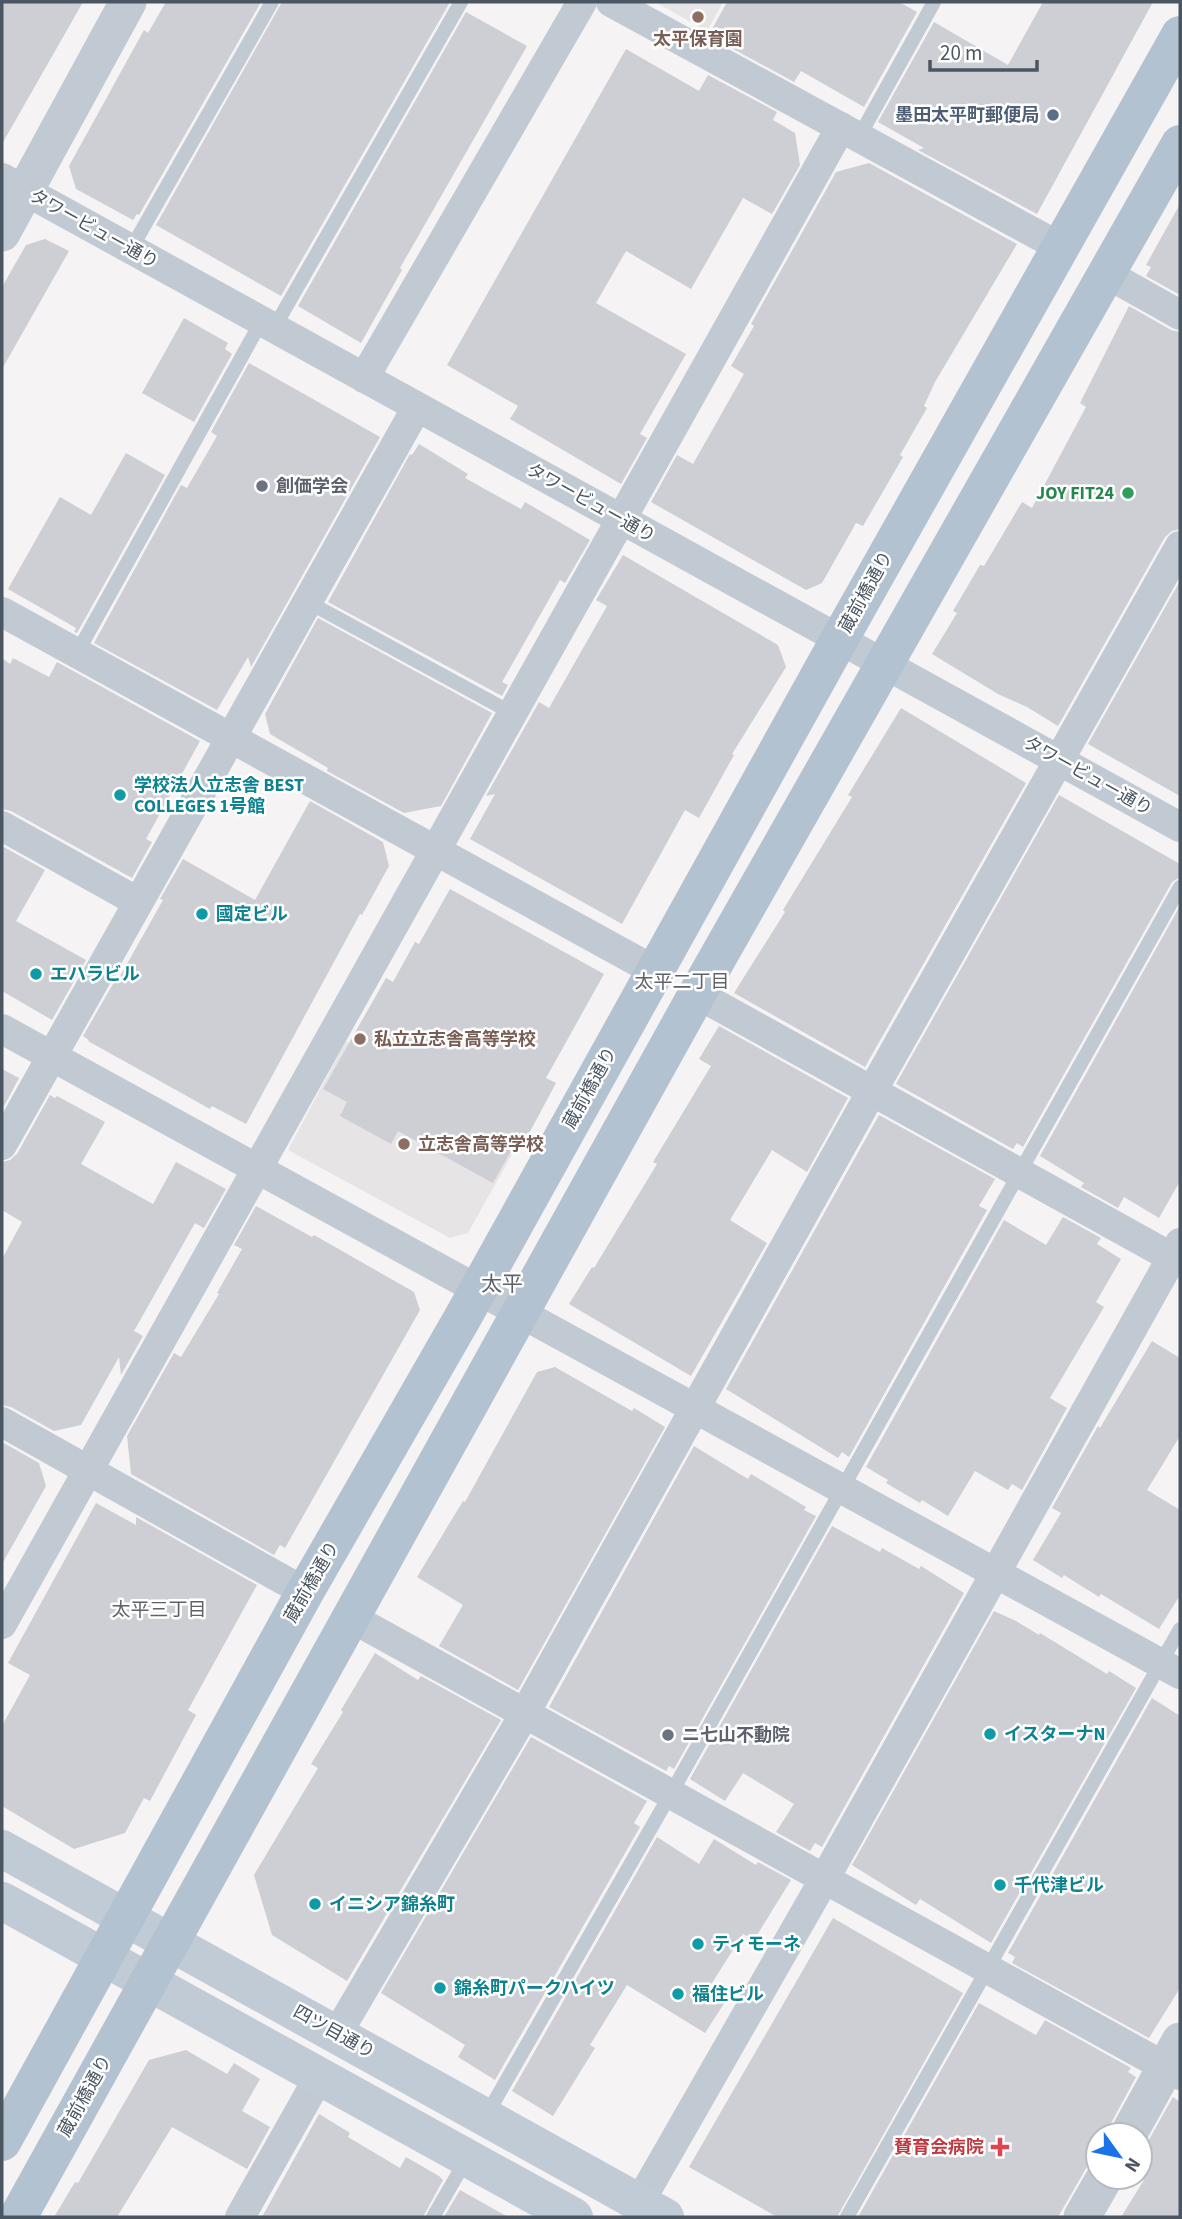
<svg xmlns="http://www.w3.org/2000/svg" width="1182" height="2219" font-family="'Source Sans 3','Noto Sans JP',sans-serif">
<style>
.education{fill:#e6e4e5}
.building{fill:#cdcfd5}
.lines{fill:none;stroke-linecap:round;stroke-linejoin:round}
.service{stroke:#c1cad2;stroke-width:14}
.minor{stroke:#c1cad2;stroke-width:30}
.tertiary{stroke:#c1cad2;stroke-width:37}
.secondary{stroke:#c1cbd6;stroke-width:38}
.primary{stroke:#b3c2d1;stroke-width:38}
.education-dot{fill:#8d6e63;stroke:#fff;stroke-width:2.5}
.service-dot{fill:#5c6f8a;stroke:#fff;stroke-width:2.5}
.worship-dot{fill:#6b7280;stroke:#fff;stroke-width:2.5}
.leisure-dot{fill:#2e9e5b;stroke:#fff;stroke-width:2.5}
.culture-dot{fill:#0f9aa8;stroke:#fff;stroke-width:2.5}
.health-dot{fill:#e0444e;stroke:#fff;stroke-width:2.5}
.labels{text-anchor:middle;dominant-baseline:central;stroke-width:5;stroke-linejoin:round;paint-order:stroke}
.education-label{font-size:18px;font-weight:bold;fill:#785e54;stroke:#fff;text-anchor:start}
.service-label{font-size:18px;font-weight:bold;fill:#4e5e75;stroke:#fff;text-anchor:end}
.street-label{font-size:18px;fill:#4a5661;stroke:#fff}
.worship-label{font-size:18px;font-weight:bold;fill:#5b616d;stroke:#fff;text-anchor:start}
.leisure-label{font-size:18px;font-weight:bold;fill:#27864d;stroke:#fff;text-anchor:end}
.culture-label{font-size:18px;font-weight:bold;fill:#0d838f;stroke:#fff;text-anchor:start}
.health-label{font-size:18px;font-weight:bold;fill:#be3a42;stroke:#fff;text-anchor:end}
.neighbourhood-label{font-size:19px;fill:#5f6368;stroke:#fff}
.quarter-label{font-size:21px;fill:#5f6368;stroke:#fff}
</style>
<rect width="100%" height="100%" fill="#f5f3f3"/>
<g class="education">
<path d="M655 2H723L707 31Z"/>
<path d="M346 1041 521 1138 468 1233 450 1238 288 1150Z"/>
</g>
<g class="building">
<path d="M2 2H83L2 144Z"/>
<path d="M166 2H261L139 215 137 214 133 220 76 189 69 166 144 30 148 33Z"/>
<path d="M282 2H450L281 296 156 225Z"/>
<path d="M727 2H899L917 12 864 107 801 71 794 82 726 45 728 40 711 31Z"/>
<path d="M1043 2H1153L1037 214 918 150 924 148 878 122 934 22 1008 65Z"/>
<path d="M466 12 527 46 400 268 402 270 361 343 298 306Z"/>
<path d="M626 49 699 91 708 75 777 112 773 120 795 133 800 165 772 214 743 198 691 289 626 251 596 303 686 354 640 434 647 438 621 484 510 419 518 406 447 365Z"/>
<path d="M869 163 1017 244 935 382 924 406 927 408 900 455 903 457 863 526 856 523 822 583 806 590 651 502 677 455 693 464 744 374 731 366 754 326 751 324 836 172Z"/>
<path d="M1180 204V295L1146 276 1151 267 1146 265Z"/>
<path d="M45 239 69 251 2 369V287L26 245Z"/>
<path d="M1129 306 1171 330 1180 332V529L1172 531 1165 537 1058 726 1027 707 998 694 932 654 957 613 953 611 980 565 984 566 1022 502 1032 508 1086 407 1080 403Z"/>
<path d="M184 318 228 343 225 349 232 354 194 422 142 393Z"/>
<path d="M249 363 380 437 251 667 248 657 217 710 94 643 181 485 187 488 217 436 211 432Z"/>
<path d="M419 444 468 474 465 478 521 509 525 502 590 540 565 583 560 580 502 682 508 685 502 696 328 602 410 454 412 455Z"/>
<path d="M126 453 165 475 77 633 74 632 76 628 8 589 60 497 91 515Z"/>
<path d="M623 555 778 645 786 667 732 754 734 755 699 818 685 810 622 924 470 839 495 794 486 796 539 702 549 708 607 606 596 600Z"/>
<path d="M1180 581V796L1088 744Z"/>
<path d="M318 618 492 713 441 806 404 813 327 771 328 768 270 734 265 714Z"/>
<path d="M2 658 10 664 13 658 49 677 57 662 200 741 146 839 152 842 132 878 11 811 2 809Z"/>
<path d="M901 708 1026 783 865 1067 734 993 785 912 783 910 852 797 848 795Z"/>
<path d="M1059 795 1180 864V877L1172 882 1023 1147 1017 1143 1013 1149 896 1084Z"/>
<path d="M310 801 383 842 389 866 362 915 360 914 246 1124 212 1106 210 1109 88 1041 89 1040 83 1036 117 977 119 978 163 900 160 899 183 859 255 900Z"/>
<path d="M2 846 45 870 16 921 86 960 52 1020 2 991Z"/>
<path d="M450 889 604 974 546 1078 556 1083 526 1139 520 1135 493 1183 398 1131 391 1144 340 1116 347 1102 323 1089 386 978 393 982 415 942 419 944Z"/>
<path d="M1180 906V1181L1159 1218 1124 1197 1118 1208 1081 1187 1084 1183 1040 1156Z"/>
<path d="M719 1026 848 1098 807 1172 772 1150 730 1220 767 1243 691 1376 569 1304 592 1267 594 1268 657 1164 653 1162 711 1066 699 1059Z"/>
<path d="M2 1069 19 1078 2 1110Z"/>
<path d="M50 1095 55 1098 57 1096 105 1122 81 1164 153 1204 176 1162 226 1189 204 1228 195 1223 134 1331 143 1336 121 1375 119 1357 81 1425 54 1431 11 1407 2 1405V1259L22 1222 2 1210V1162L10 1160 17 1154Z"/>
<path d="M879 1115 995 1179 979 1206 987 1210 849 1457 842 1452 838 1458 726 1389Z"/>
<path d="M256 1206 312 1237 314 1235 414 1292 420 1310 285 1548 280 1545 274 1555 131 1474 127 1436 174 1353 181 1357 219 1294 217 1293 242 1249 234 1245Z"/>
<path d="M1063 1217 1101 1238 1097 1244 1121 1259 1096 1302 1104 1307 1050 1398 1067 1408 1022 1490 1012 1484 1008 1490 975 1471 948 1516 922 1500 920 1503 886 1483 888 1480 866 1467 1004 1220 1046 1245Z"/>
<path d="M1152 1341 1180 1358V1436L1147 1490 1180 1510V1595L1159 1629 1101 1594 1099 1597 1064 1575 1062 1578 1033 1560 1061 1513 1052 1508 1098 1426 1100 1428Z"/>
<path d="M555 1367 632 1411 634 1408 665 1427 518 1690 439 1646 463 1605 417 1577 463 1501 465 1502 537 1372Z"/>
<path d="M2 1442 39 1463 46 1486 2 1564Z"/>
<path d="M694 1446 748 1479 751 1474 806 1507 804 1510 816 1516 674 1769 669 1766 666 1771 549 1707Z"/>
<path d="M96 1503 136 1525V1517L257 1585 188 1710 196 1715 150 1801 144 1798 125 1833 74 1849 2 1806V1726L30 1675 8 1663Z"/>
<path d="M832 1526 880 1552 882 1548 919 1569 921 1566 964 1593 822 1847 815 1843 810 1851 776 1832 794 1804 743 1773 725 1801 690 1779Z"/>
<path d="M994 1611 1016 1621 1039 1635 1040 1633 1107 1674 1109 1671 1136 1688 991 1943 920 1899 916 1905 852 1865Z"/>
<path d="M375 1653 418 1680 421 1676 501 1720 347 1981 272 1935 254 1875 318 1768 311 1764 343 1712 341 1710Z"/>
<path d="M1152 1698 1180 1716V1988L1149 2038 1012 1963 1015 1957 1008 1953Z"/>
<path d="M531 1737 647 1801 634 1823 640 1827 495 2080 458 2057 465 2045 381 1993Z"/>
<path d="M657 1837 699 1864 714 1839 756 1865 758 1862 791 1880 754 1940 743 1934 707 1991 725 2002 705 2033 627 1985 590 2045 595 2048 553 2116 512 2091Z"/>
<path d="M833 1918 963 1993 837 2217H777L689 2167Z"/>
<path d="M979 2003 1036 2035 1045 2020 1131 2068 1128 2072 1136 2077 1110 2125 1107 2135H1098V2152L1096 2151 1058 2217H858Z"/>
<path d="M186 2050 227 2074 234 2063 260 2079 242 2111 270 2127 247 2169 172 2127 117 2217H54L75 2182 78 2183 149 2060Z"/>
<path d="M1173 2097 1180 2102V2217H1121L1144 2180 1138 2177 1140 2152 1146 2145Z"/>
<path d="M319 2114 350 2133 348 2137 400 2168 406 2157 439 2176 443 2180 423 2217H262Z"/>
<path d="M460 2190 508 2217H444Z"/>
</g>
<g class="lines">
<g class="service">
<path d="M859 137 934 2"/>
<path d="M131 249 272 2"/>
<path d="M274 328 461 2"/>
<path d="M308 602 512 713"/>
<path d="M77 653 261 322"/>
<path d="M486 2116 678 1781 1180 887"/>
<path d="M433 2217 466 2160"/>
<path d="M847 2217 1180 1629"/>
</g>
<g class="minor">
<path d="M611 2 1060 247"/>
<path d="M2 178 1180 827"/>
<path d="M1107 274 1180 315"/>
<path d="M364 378 582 2"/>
<path d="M2 612 655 971"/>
<path d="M2 826 138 902"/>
<path d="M697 994 1180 1262"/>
<path d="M2 1029 1180 1674"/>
<path d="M2 1145 417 407"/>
<path d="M2 1422 305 1592"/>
<path d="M350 1617 1180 2075"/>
<path d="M2 1624 841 127"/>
<path d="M337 2034 525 1713 863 1107 1180 546"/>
<path d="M639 2203 825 1878 1180 1243"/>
<path d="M240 2217 319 2077"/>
</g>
<g class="tertiary">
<path d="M2 233 128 2"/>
<path d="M1128 2135 1180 2041"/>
<path d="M1082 2217 1105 2177"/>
</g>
<g class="secondary">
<path d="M2 1849 665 2217"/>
<path d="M2 1901 574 2217"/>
</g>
<g class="primary">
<path d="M2 2142 305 1592 463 1317 839 640 1180 35"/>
<path d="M18 2217 697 994 1180 144"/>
</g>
</g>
<g class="education-dot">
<circle cx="698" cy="17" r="7"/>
<circle cx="360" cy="1039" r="7"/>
<circle cx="404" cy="1144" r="7"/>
</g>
<circle class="service-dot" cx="1053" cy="115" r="7"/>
<g class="worship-dot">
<circle cx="262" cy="486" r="7"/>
<circle cx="668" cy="1735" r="7"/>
</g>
<circle class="leisure-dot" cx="1128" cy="493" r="7"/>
<g class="culture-dot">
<circle cx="120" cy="795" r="7"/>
<circle cx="202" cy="914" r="7"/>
<circle cx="36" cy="974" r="7"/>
<circle cx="990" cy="1734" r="7"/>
<circle cx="1000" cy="1885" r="7"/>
<circle cx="315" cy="1904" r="7"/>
<circle cx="698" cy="1944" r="7"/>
<circle cx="440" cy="1988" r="7"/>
<circle cx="678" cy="1994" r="7"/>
</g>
<path class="health-dot" d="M996.5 2136.5h7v7h7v7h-7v7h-7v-7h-7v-7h7z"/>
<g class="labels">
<g class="education-label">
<text x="698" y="39" text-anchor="middle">太平保育園</text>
<text x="374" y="1039">私立立志舎高等学校</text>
<text x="418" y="1144">立志舎高等学校</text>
</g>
<g class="service-label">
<text x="1039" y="115">墨田太平町郵便局</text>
</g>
<g class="street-label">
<text transform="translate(94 229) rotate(29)">タワービュー通り</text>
<text transform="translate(591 503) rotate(29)">タワービュー通り</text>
<text transform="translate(866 592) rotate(-61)">蔵前橋通り</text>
<text transform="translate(1088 776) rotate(29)">タワービュー通り</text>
<text transform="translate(590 1088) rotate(-61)">蔵前橋通り</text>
<text transform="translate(312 1582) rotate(-60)">蔵前橋通り</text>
<text transform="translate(334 2032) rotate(29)">四ツ目通り</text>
<text transform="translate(85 2096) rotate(-61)">蔵前橋通り</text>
</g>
<g class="worship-label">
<text x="276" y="486">創価学会</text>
<text x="682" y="1735">ニ七山不動院</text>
</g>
<g class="leisure-label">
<text x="1114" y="493">JOY FIT24</text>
</g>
<g class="culture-label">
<text x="134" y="785">学校法人立志舎 BEST<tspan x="134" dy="21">COLLEGES 1号館</tspan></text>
<text x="216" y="914">國定ビル</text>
<text x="50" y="974">エハラビル</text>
<text x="1004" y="1734">イスターナN</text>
<text x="1014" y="1885">千代津ビル</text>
<text x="329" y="1904">イニシア錦糸町</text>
<text x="712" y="1944">ティモーネ</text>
<text x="454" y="1988">錦糸町パークハイツ</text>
<text x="692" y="1994">福住ビル</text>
</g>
<g class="health-label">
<text x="984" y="2147">賛育会病院</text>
</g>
<g class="neighbourhood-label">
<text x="682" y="982">太平二丁目</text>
<text x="159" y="1610">太平三丁目</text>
</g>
<g class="quarter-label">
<text x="502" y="1284">太平</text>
</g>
</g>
<rect width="1182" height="2219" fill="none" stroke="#4a5661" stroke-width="7"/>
<g transform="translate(1119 2156) rotate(123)"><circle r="33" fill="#ffffff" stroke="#b7bbc0" stroke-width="2"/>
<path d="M0-5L12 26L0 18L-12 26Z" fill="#1a73e8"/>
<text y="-10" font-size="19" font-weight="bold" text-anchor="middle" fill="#4a5661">N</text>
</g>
<path d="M930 60v10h107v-10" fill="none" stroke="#4a5661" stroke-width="3.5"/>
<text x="940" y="60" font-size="21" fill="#4a5661" stroke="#ffffff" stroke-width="5" paint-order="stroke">20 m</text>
</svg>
